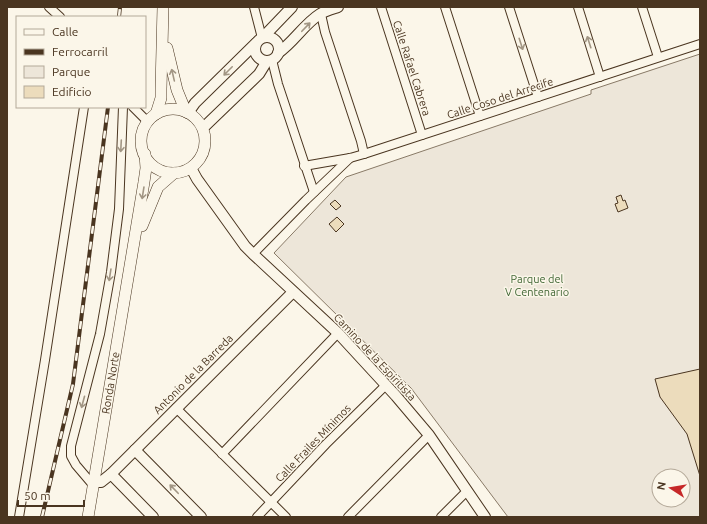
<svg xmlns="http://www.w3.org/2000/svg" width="707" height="524" font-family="Ubuntu,sans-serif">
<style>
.green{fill:#ede6d9;stroke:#887966;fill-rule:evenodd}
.building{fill:#ecdcbc;stroke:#4a3520}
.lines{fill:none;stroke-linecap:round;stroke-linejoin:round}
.minor-casing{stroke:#4a3520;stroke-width:10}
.tertiary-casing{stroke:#4a3520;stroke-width:12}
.secondary-casing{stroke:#4a3520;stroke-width:12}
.minor{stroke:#fbf6e9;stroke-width:8}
.tertiary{stroke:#fbf6e9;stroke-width:10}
.secondary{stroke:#fbf6e9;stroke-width:11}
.rail-casing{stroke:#4a3520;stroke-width:4}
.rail{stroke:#fbf6e9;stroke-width:2.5;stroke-dasharray:8;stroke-linecap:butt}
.oneway{stroke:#a29684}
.labels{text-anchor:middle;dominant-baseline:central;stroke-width:3;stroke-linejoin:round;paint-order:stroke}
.street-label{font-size:11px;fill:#4a3520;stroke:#fbf6e9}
.park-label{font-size:11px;fill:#436837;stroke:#fbf6e9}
</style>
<rect width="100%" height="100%" fill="#fbf6e9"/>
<path class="green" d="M700 54V517H508L411 388 274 253 346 177 591 94V90ZM659 476H683V500H659Z"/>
<g class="building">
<path d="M621 195 623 201 625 200 628 208 618 212 615 204 618 203 616 197Z"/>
<path d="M335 200 341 206 336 210 330 204Z"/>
<path d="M337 217 344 224 336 232 329 224Z"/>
<path d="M700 369V476L687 434 660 397 655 379Z"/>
</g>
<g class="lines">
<g class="minor-casing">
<g id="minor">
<path d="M49 7 60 17"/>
<path d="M254 7 262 38"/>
<path d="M381 7 422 135"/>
<path d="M445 7 480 116"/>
<path d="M509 7 538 97"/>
<path d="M578 7 600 77"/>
<path d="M642 7 658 57"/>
<path d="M321 14 325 32 361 141 364 154"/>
<path d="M272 60 278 84 314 192"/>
<path d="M133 107 148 122"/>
<path d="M304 166 350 158 364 154 700 44"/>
<path d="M253 254 306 200 350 158"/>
<path d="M176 408 286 517"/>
<path d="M222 454 338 333"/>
<path d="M93 485 76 465 71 456V446L100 334 111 272 119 209 123 107"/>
<path d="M19 517 45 360 84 107"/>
<path d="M257 517 326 444 386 385"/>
<path d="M348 517 429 435"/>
<path d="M441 517 467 491"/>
</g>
</g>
<g class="tertiary-casing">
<g id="tertiary">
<circle cx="267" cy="49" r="12"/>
<path d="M266 37 268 32 292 7"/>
<path d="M278 53C294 42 304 24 320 14 325 11 332 9 338 7"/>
<path d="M188 113 195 103 256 43"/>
<path d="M203 128 259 74 267 61"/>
<path d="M191 168 197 179 245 246 253 254 338 333 396 396 429 435 485 517"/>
<path d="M135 450 201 517"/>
<path d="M111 474 153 517"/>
<path d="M94 482H101L111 474 293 292"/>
</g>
</g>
<g class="secondary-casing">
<g id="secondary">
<path d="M167 48 177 90 186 112"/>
<circle cx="173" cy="141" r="32"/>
<path d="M156 114 161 98V89L163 7"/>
<path d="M142 226 158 187 174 173"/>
<path id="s1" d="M88 517 144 182 146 168 145 154"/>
</g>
</g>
<use href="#minor" class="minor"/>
<use href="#tertiary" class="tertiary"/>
<use href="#secondary" class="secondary"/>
<g class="rail-casing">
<g id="rail">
<path d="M119 17 120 7"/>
<path d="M42 517 73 384 108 107"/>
</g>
</g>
<use href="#rail" class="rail"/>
</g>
<defs><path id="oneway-shaft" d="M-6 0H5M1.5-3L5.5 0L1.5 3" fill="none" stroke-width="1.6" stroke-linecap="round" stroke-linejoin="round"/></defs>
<g class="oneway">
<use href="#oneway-shaft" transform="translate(306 27) rotate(-46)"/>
<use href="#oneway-shaft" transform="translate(589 42) rotate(-108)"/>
<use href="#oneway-shaft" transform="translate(521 44) rotate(72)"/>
<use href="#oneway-shaft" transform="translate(228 71) rotate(135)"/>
<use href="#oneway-shaft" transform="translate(173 75) rotate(-103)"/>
<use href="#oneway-shaft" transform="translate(121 146) rotate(93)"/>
<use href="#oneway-shaft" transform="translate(143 193) rotate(99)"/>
<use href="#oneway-shaft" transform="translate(110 275) rotate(99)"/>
<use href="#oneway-shaft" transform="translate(83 402) rotate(105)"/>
<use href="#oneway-shaft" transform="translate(174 489) rotate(-134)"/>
</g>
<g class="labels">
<g class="street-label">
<text transform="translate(412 68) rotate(72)">Calle Rafael Cabrera</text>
<text transform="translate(500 98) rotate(-18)">Calle Coso del Arrecife</text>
<text transform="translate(375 357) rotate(47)">Camino de la Espiritista</text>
<text transform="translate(193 374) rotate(-45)">Antonio de la Barreda</text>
<text stroke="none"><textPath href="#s1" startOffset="136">Ronda Norte</textPath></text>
<text transform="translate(313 443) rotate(-46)">Calle Frailes Mínimos</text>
</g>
<g class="park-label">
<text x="537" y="279">Parque del<tspan x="537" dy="13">V Centenario</tspan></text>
</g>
</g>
<rect width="707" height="524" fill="none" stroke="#4a3520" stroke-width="16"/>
<rect x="16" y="16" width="130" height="92" fill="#fbf6e9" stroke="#b4a999"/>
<rect x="24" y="29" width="20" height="6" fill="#fbf6e9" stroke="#b4a999"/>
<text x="52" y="36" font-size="12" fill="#4a3520">Calle</text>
<rect x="24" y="49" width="20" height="6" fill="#4a3520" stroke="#b4a999"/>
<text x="52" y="56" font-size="12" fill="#4a3520">Ferrocarril</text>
<rect x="24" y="66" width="20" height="12" fill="#ede6d9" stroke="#b4a999"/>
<text x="52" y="76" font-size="12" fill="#4a3520">Parque</text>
<rect x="24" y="86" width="20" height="12" fill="#ecdcbc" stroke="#b4a999"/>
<text x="52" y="96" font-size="12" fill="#4a3520">Edificio</text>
<g transform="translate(671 488) rotate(282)"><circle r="19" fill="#fbf6e9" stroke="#b4a999"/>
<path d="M0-3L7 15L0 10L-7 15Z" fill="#c62828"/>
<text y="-6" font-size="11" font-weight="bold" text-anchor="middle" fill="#4a3520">N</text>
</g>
<path d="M18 500v6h66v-6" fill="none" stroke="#4a3520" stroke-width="2"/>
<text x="24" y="500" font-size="12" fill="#4a3520" stroke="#fbf6e9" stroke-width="3" paint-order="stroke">50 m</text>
</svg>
